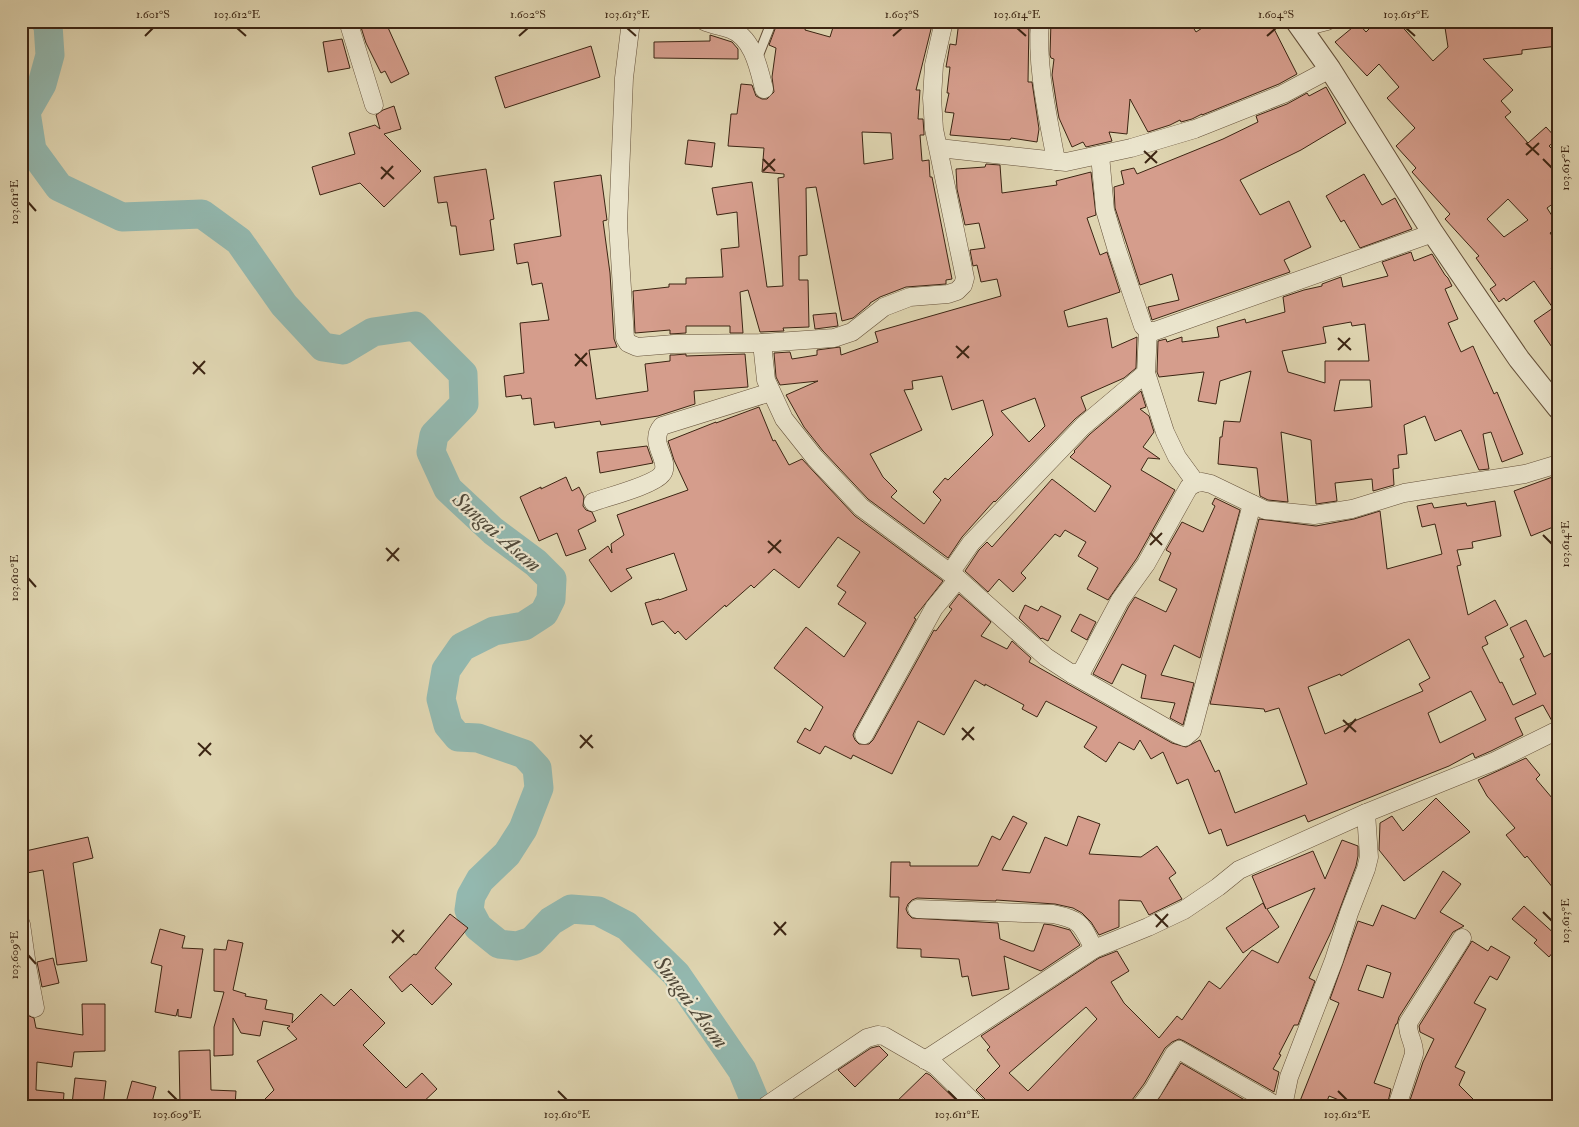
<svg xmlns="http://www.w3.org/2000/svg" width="1579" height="1127" font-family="'IM FELL Double Pica',serif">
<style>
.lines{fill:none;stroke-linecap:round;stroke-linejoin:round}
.river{stroke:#93b8af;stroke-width:29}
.building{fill:#d59d8c;stroke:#3c2513;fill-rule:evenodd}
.service-casing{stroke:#65513a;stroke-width:11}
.minor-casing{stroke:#65513a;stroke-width:19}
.tertiary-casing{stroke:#65513a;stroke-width:23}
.service{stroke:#eae4cc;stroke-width:9}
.minor{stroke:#eae4cc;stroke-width:18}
.tertiary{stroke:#eae4cc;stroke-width:21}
.ticks{fill:none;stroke:#3c2513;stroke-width:2}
.labels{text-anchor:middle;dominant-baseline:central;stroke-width:4.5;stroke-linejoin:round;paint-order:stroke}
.water-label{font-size:22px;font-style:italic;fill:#524a3a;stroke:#eae4cc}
.neatline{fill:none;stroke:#3c2513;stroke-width:2}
.ticks-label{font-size:12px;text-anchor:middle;fill:#3c2513}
</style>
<rect width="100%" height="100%" fill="#dfd5b1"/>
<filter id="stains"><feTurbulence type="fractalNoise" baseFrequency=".004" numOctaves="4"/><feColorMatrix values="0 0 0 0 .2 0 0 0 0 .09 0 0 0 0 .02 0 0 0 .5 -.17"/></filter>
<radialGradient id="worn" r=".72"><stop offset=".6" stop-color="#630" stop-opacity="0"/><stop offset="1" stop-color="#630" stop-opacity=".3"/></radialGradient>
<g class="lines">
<path class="river" d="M45 21 48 25 50 55 42 84 26 112 32 150 59 187 122 217 202 214 239 241 284 305 323 347 343 350 373 332 415 326 463 374 464 404 434 435 431 452 448 489 493 531 536 563 552 579 551 599 544 613 524 626 494 631 462 647 446 670 441 699 448 725 458 737 478 738 524 754 537 768 539 788 523 829 507 854 480 880 471 896 469 910 478 927 499 944 517 946 532 941 551 921 571 909 598 911 627 926 676 974 742 1070 757 1106"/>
</g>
<g class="building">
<path d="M359 21H385L409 74 391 83 385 71 381 73 366 43Z"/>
<path d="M778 21H796L806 25 805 30 830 37 835 21H933L916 90H920L918 119H923L924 133V135H920L922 161 929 160 930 177H932L952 279 946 280V284L906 287 880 297 870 303V304L853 318 842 321 816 187 806 188 807 255 799 256V280H808L809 327 783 328 784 331 760 332 748 290 740 292 743 333H730V326H686V333L670 334V330L635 333 633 291 669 287V284H686V278L723 277 721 249 739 247 737 212 717 215 712 188 752 182 767 287 783 286 778 178 784 177V174L762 172 764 148 728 146 731 114H737L741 84 752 85 756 96 762 99H767L774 92 772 77 776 48 769 45ZM862 132 891 133 893 159 864 164Z"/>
<path d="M959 21H1029L1028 82H1032L1039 129 1037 142 1011 138 1010 140 950 135 954 113 945 112 949 93H947L950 67H946L950 44 956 45Z"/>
<path d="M1051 21H1189L1196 32 1213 21H1270L1297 74 1279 84 1202 115V114L1192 119 1181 122 1180 120 1170 125 1148 132 1130 99 1127 134 1109 132 1112 141 1086 147 1083 142 1072 147 1059 118 1057 107 1052 75 1054 59 1051 58 1050 55Z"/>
<path d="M1377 21H1397L1433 61 1448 47 1444 21H1558V46L1522 50V54L1483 59 1513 90 1501 101 1511 112 1505 117 1528 143 1546 127 1557 139 1549 146 1558 155V200L1547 208 1558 225V227L1550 233 1558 244V263L1551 268 1558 277V356L1534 321 1553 308 1534 281 1506 301 1504 298 1499 302 1490 289 1496 285 1476 258 1479 256 1445 219 1450 214 1412 172 1416 168 1396 146 1415 128 1387 98 1399 87 1379 64 1367 76 1335 42 1358 23 1366 32ZM1508 199 1528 220 1504 237 1487 219Z"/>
<path d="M710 35 732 42 738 49V59L654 58V42L710 41Z"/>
<path d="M342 39 350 68 328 72 323 42Z"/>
<path d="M591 46 600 77 505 108 495 77Z"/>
<path d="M1326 87 1346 123 1301 150 1240 180 1260 215 1289 201 1311 247 1284 260 1290 272 1152 320 1148 307 1179 300 1172 274 1140 285 1115 208 1114 187 1124 184 1121 171 1134 168 1137 174 1223 139 1258 122 1256 116 1287 104 1307 93 1309 96Z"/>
<path d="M394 106 401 129 384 134 421 171 384 207 360 183 320 195 312 167 355 154 349 133 375 125 380 129 376 115 383 110Z"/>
<path d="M688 140 715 143 712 167 685 164Z"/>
<path d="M986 164 1000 165 1002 193 1057 185 1056 181 1091 172 1096 215 1087 218 1100 255 1107 252 1120 292 1064 311 1068 327 1107 318 1112 348 1137 337 1136 368 1124 378 1081 397 1086 410 1075 419 995 502 994 501 962 537 948 558 868 499 823 451 804 427 786 395 818 381 780 385 776 377 774 353 790 352 792 359 817 355V350L840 347 841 355 878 342 875 332 1001 296 997 279 981 282 977 265 973 266 970 250 985 248 979 223 965 225 957 189 956 169 985 167ZM942 376 952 410 983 400 993 435 948 480 945 478 933 492 941 500 924 524 891 497 897 491 883 477 870 454 922 430 904 390 913 389 912 381ZM1035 398 1045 426 1029 442 1001 411Z"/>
<path d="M486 169 494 219 490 220 494 250 460 255 456 226H451L447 202 438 203 434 177Z"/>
<path d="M1364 174 1382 205 1395 198 1412 229 1360 248 1344 220 1341 222 1326 196Z"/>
<path d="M601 175 607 220 603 221 610 273 614 339 617 347 589 350 596 399 648 391 645 364 670 361V355H674L686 354V356L745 354 748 387 694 391 695 404 658 416 601 425 600 421 555 428 554 422 534 425 531 398 522 399 521 395 506 397 504 376 524 373 520 323 549 320 542 283 532 285 528 262 517 264 514 244 561 236 554 182Z"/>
<path d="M1411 252 1414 261 1432 254 1445 275 1448 278 1452 286 1445 289 1458 319 1448 323 1461 352 1473 346 1494 394 1497 392 1523 454 1502 462 1491 432 1483 434 1489 469 1479 470 1461 430 1435 441 1425 416 1404 425 1407 454 1398 455 1399 468 1393 469 1394 485 1373 491 1372 479 1335 483 1337 501 1316 504 1311 440 1281 432 1288 502 1268 500 1260 496 1257 468 1218 464 1220 437H1222L1224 421 1240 422 1251 371 1220 381 1216 404 1198 401 1204 372 1159 377 1157 372 1158 341 1166 339 1167 342 1182 337V342L1219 337 1217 327 1245 319 1246 323 1285 312 1283 297 1304 290 1322 286V284L1341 277 1343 287 1388 276 1382 262ZM1351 322 1352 326 1365 324 1369 361H1325V383L1288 372 1282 351 1326 343 1323 327ZM1340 380H1370L1372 407 1334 411Z"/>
<path d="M836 313 838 326 815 329 813 315Z"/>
<path d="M1141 391 1146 407 1140 409 1149 416 1154 432 1143 447 1160 459 1148 458 1141 470 1175 490 1137 558 1108 600 1087 589 1098 568 1078 556 1086 542 1065 530 1060 537 1055 534 1021 573 1026 578 1013 592 999 579 988 592 965 571 979 550 987 542 992 547 1052 479 1095 512 1111 486 1070 457 1075 452 1074 451 1090 434Z"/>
<path d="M759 407 773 441 775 440 789 465 802 459 855 516 943 581 914 618 916 619 855 730 853 735 855 740 859 744H869L873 740 934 630 936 631 952 609 949 607 959 594 991 622 981 636 1007 649 1012 641 1031 658 1029 662 1172 743 1186 747 1200 740 1215 772 1219 770 1235 813 1307 784 1279 708 1265 712 1264 709 1210 704 1259 519 1316 526 1354 519 1380 511 1387 569 1442 554 1435 524 1422 527 1417 506 1432 503 1434 508 1466 503 1467 506 1495 501 1501 536 1472 542 1473 548 1457 550 1461 565 1457 566 1468 615 1495 600 1508 625 1485 637 1488 644 1482 647 1500 683 1502 682 1513 705 1536 694 1520 659 1524 657 1510 628 1526 620 1544 657 1558 650V720L1552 721 1543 705 1515 718 1523 735 1491 751 1475 758 1473 753 1449 766 1308 822 1305 815 1227 846 1221 829 1209 834 1188 779 1177 784 1163 752 1151 759 1140 740 1134 750 1119 742 1106 762 1084 747 1097 727 1046 701 1037 717 1022 709 1024 705 985 684V686L975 680 944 735 918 721 892 774 853 755 851 759 825 746 820 754 797 742 805 728 810 731 823 707 774 668 806 627 844 657 866 623 838 604 846 592 837 586 860 552 838 537 799 588 774 569 754 588 751 585 726 607 725 605 686 640 678 631 675 634 663 621 652 625 645 603 659 599V600L687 590 674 553 626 569 632 578 611 592 589 560 608 546 612 553 611 544 624 535 617 515 688 490 674 460 668 441 716 422V423ZM1409 639 1430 678 1419 684 1423 691 1325 734 1308 687 1340 674 1341 676ZM1471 691 1486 720 1440 743 1428 713Z"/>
<path d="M647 446 653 463 600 473 597 452Z"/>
<path d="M1558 475V525L1531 536 1514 491Z"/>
<path d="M566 477 572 491 579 487 584 497 583 506 586 510 592 512 596 521 578 530 586 549 566 556 557 533 539 541 520 497 541 487V489Z"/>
<path d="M1215 498 1240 510 1200 658 1174 645 1161 675 1194 683 1183 725 1170 718 1175 703 1141 698 1146 675 1122 664 1112 684 1093 674 1129 606 1135 597 1166 612 1177 589 1159 580 1171 553 1166 550 1182 522 1203 532 1215 506 1212 504Z"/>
<path d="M1025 605 1038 611 1041 606 1061 616 1048 641 1042 638 1041 639 1019 618Z"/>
<path d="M1080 614 1096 622 1087 640 1071 631Z"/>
<path d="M1526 758 1540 775 1536 779 1558 805V894L1527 856 1525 858 1506 835 1515 828 1487 796 1478 780Z"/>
<path d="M1436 798 1470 832 1404 881 1379 850 1380 823 1392 816 1403 831Z"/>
<path d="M1013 816 1027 823 1002 870 1030 873 1045 837 1067 846 1078 816 1100 824 1089 854 1141 857 1157 846 1176 873 1169 878 1182 899 1149 915 1141 901 1119 900V927L1099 935 1091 922 1082 913 1073 908 1055 904 996 900V901L917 898 912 900 908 904 906 909 908 914 912 918 998 923 1000 939 1031 951H1034L1044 924 1052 925 1070 930 1080 945 1041 971 1004 956 1009 989 972 996 968 976 962 977 959 959 921 957V949L897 948 899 897H890L891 862H910V866H978L992 836 1000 840Z"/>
<path d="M88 837 93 858 73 863 87 961 57 965 43 870 21 874V852Z"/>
<path d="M1342 840 1358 846V856L1356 866 1332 930 1309 978 1315 981 1298 1025H1294L1279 1054 1281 1055 1273 1069 1279 1072 1274 1092 1184 1041 1179 1039 1172 1042 1165 1048 1144 1084 1132 1100 1131 1106H992L976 1090 1000 1066 987 1050 990 1047 981 1036 1099 958 1117 951 1129 971 1111 982 1124 1003 1159 1038 1177 1016 1182 1020 1209 981 1220 989 1252 950 1278 963 1315 888 1267 909 1279 927 1243 953 1226 928 1263 903 1266 909 1252 876 1313 851 1325 879ZM1086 1007 1097 1019 1028 1091 1009 1073Z"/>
<path d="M1443 871 1461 884 1440 912 1464 926 1453 932 1399 1017 1397 1024H1396L1374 1083 1391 1089 1387 1106H1354L1329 1096 1325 1106H1298L1339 1003 1330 999 1358 921 1373 926 1382 905 1415 919ZM1367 965 1391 973 1383 998 1358 990Z"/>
<path d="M1524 906 1558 937V946L1549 957 1534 943 1537 940 1512 919Z"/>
<path d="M450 914 468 928 435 968 452 984 432 1005 411 984 402 992 389 977 414 954 416 955Z"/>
<path d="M160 929 185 936 182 948 203 949 191 1018 178 1016V1009L176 1016 155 1012 162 966 151 963Z"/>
<path d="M228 940 243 943 233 990 246 994 245 996 267 1000 265 1009 293 1014 292 1023 321 994 334 1006 351 989 385 1023 363 1045 406 1088 422 1073 437 1089 419 1106H258L274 1090 257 1061 297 1039 287 1028 290 1026 263 1021 260 1036 241 1033 233 1018V1055L214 1056V1027L224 992 214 991V949L226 950Z"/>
<path d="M1472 941 1488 951 1491 946 1510 957 1497 980 1490 976 1474 1003 1486 1009 1455 1067 1465 1072 1459 1085 1480 1106H1408L1423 1062 1434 1039 1420 1032 1419 1026Z"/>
<path d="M53 958 59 983 42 987 37 962Z"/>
<path d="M21 993 25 1010 27 1015 34 1018 36 1028 83 1035 82 1004H105V1051L74 1052 72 1067 37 1062 36 1090 64 1093 63 1106H21Z"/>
<path d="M879 1046 888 1055 855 1087 838 1070 871 1048Z"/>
<path d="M210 1050 211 1090 236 1091 235 1106H180L179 1051Z"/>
<path d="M1181 1063 1255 1106H1154Z"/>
<path d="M926 1073 930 1075 962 1106H892Z"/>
<path d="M75 1078 106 1081 103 1106 72 1104Z"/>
<path d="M132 1081 156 1087 151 1106H125Z"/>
</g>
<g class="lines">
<g class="service-casing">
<path id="service" d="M757 59 772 21"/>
</g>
<g class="minor-casing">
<g id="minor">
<path d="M348 21 374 105"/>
<path d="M631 21 624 78 618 224 625 338 628 343 637 347 674 344 762 343 834 338 852 332 884 307 910 297 948 294 957 291 963 285 965 278 934 129 932 98 934 65 944 21"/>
<path d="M704 21C713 25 721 26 730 29 753 37 759 69 764 89"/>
<path d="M1040 21C1036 67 1048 116 1056 161"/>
<path d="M1300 28 1327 21"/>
<path d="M939 148 1066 162 1131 148 1195 129 1283 94 1330 69"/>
<path d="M1148 331H1155L1433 233"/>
<path d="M762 343 766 380 784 419 815 458 861 507 958 579 1046 657 1072 674 1082 671 1120 600 1146 564 1185 494 1189 487 1196 483 1202 482 1211 484 1265 510 1314 515 1352 509 1404 493 1525 474 1558 464"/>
<path d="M1146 373 1165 432 1177 457 1196 483"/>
<path d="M593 502C607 497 654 485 662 474 672 461 647 443 662 426L771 392"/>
<path d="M950 573 971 543 1083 426 1146 373 1148 331 1143 326 1116 247 1105 210 1100 155"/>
<path d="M1072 674 1177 734 1185 737 1192 731 1252 504"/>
<path d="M864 735 934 608 958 579"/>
<path d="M917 909 1053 914C1082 920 1081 924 1094 949"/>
<path d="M21 924 27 966 21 968"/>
<path d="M27 966 35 1008"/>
<path d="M925 1060 1094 949 1148 927 1184 910 1218 887 1239 870 1366 813 1495 761 1558 730"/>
<path d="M766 1106 867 1038 878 1035 884 1036 936 1066 977 1106"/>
<path d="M1141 1106 1153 1090 1174 1054 1179 1050 1277 1106"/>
<path d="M1283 1106 1289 1077 1334 960 1349 913 1366 869 1369 857 1366 813"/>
<path d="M1397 1106 1414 1054C1415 1043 1407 1035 1408 1023L1462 938"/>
</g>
</g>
<g class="tertiary-casing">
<path id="tertiary" d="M1296 21 1330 69 1433 233 1519 359 1558 408"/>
</g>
<use href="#service" class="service"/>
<use href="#minor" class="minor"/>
<use href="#tertiary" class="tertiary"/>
</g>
<path class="ticks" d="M237 28 246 36M627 28 636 36M1017 28 1026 36M1406 28 1415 36M145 36 153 28M519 36 528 28M893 36 902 28M1267 36 1276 28M1526 143 1539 155M1144 151 1157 163M1526 155 1539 143M763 159 775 171M1543 159 1552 168M1145 163 1157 151M381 167 394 179M763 171 775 159M381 179 393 166M28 202 36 211M1338 338 1351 350M956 346 969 358M1338 350 1350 338M575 354 587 366M957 358 969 346M193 362 205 374M575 366 587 353M193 374 205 361M1150 533 1162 545M1543 535 1552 544M768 541 781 553M1150 545 1162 533M386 548 399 561M768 553 781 540M387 561 399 548M28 578 36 587M1343 720 1356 732M962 728 974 740M1344 732 1356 719M580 735 593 748M962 740 974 727M198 743 211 755M580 748 592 735M199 756 211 743M1543 912 1552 921M1155 914 1168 927M774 922 786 935M1156 927 1168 914M392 930 404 942M774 935 786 922M392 943 404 930M28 955 36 964M168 1091 177 1100M558 1091 567 1100M948 1091 957 1100M1338 1091 1347 1100"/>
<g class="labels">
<g class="water-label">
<text transform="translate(497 532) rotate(41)">Sungai Asam</text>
<text transform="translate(691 1002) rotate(53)">Sungai Asam</text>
</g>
</g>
<rect width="1579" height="1127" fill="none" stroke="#dfd5b1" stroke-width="55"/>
<rect x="28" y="28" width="1524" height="1072" class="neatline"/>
<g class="ticks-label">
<text x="153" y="18">1.601°S</text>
<text x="237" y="18">103.612°E</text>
<text x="528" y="18">1.602°S</text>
<text x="627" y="18">103.613°E</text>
<text x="902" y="18">1.603°S</text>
<text x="1017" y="18">103.614°E</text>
<text x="1276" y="18">1.604°S</text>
<text x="1406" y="18">103.615°E</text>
<text transform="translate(1565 168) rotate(-90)" y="4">103.615°E</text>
<text transform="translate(14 202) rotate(-90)" y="4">103.611°E</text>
<text transform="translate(1565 544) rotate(-90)" y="4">103.614°E</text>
<text transform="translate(14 578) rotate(-90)" y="4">103.610°E</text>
<text transform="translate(1565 921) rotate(-90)" y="4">103.613°E</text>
<text transform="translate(14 955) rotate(-90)" y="4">103.609°E</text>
<text x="177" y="1118">103.609°E</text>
<text x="567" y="1118">103.610°E</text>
<text x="957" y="1118">103.611°E</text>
<text x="1347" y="1118">103.612°E</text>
</g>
<rect width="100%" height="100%" filter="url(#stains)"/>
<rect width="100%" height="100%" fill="url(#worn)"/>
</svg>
